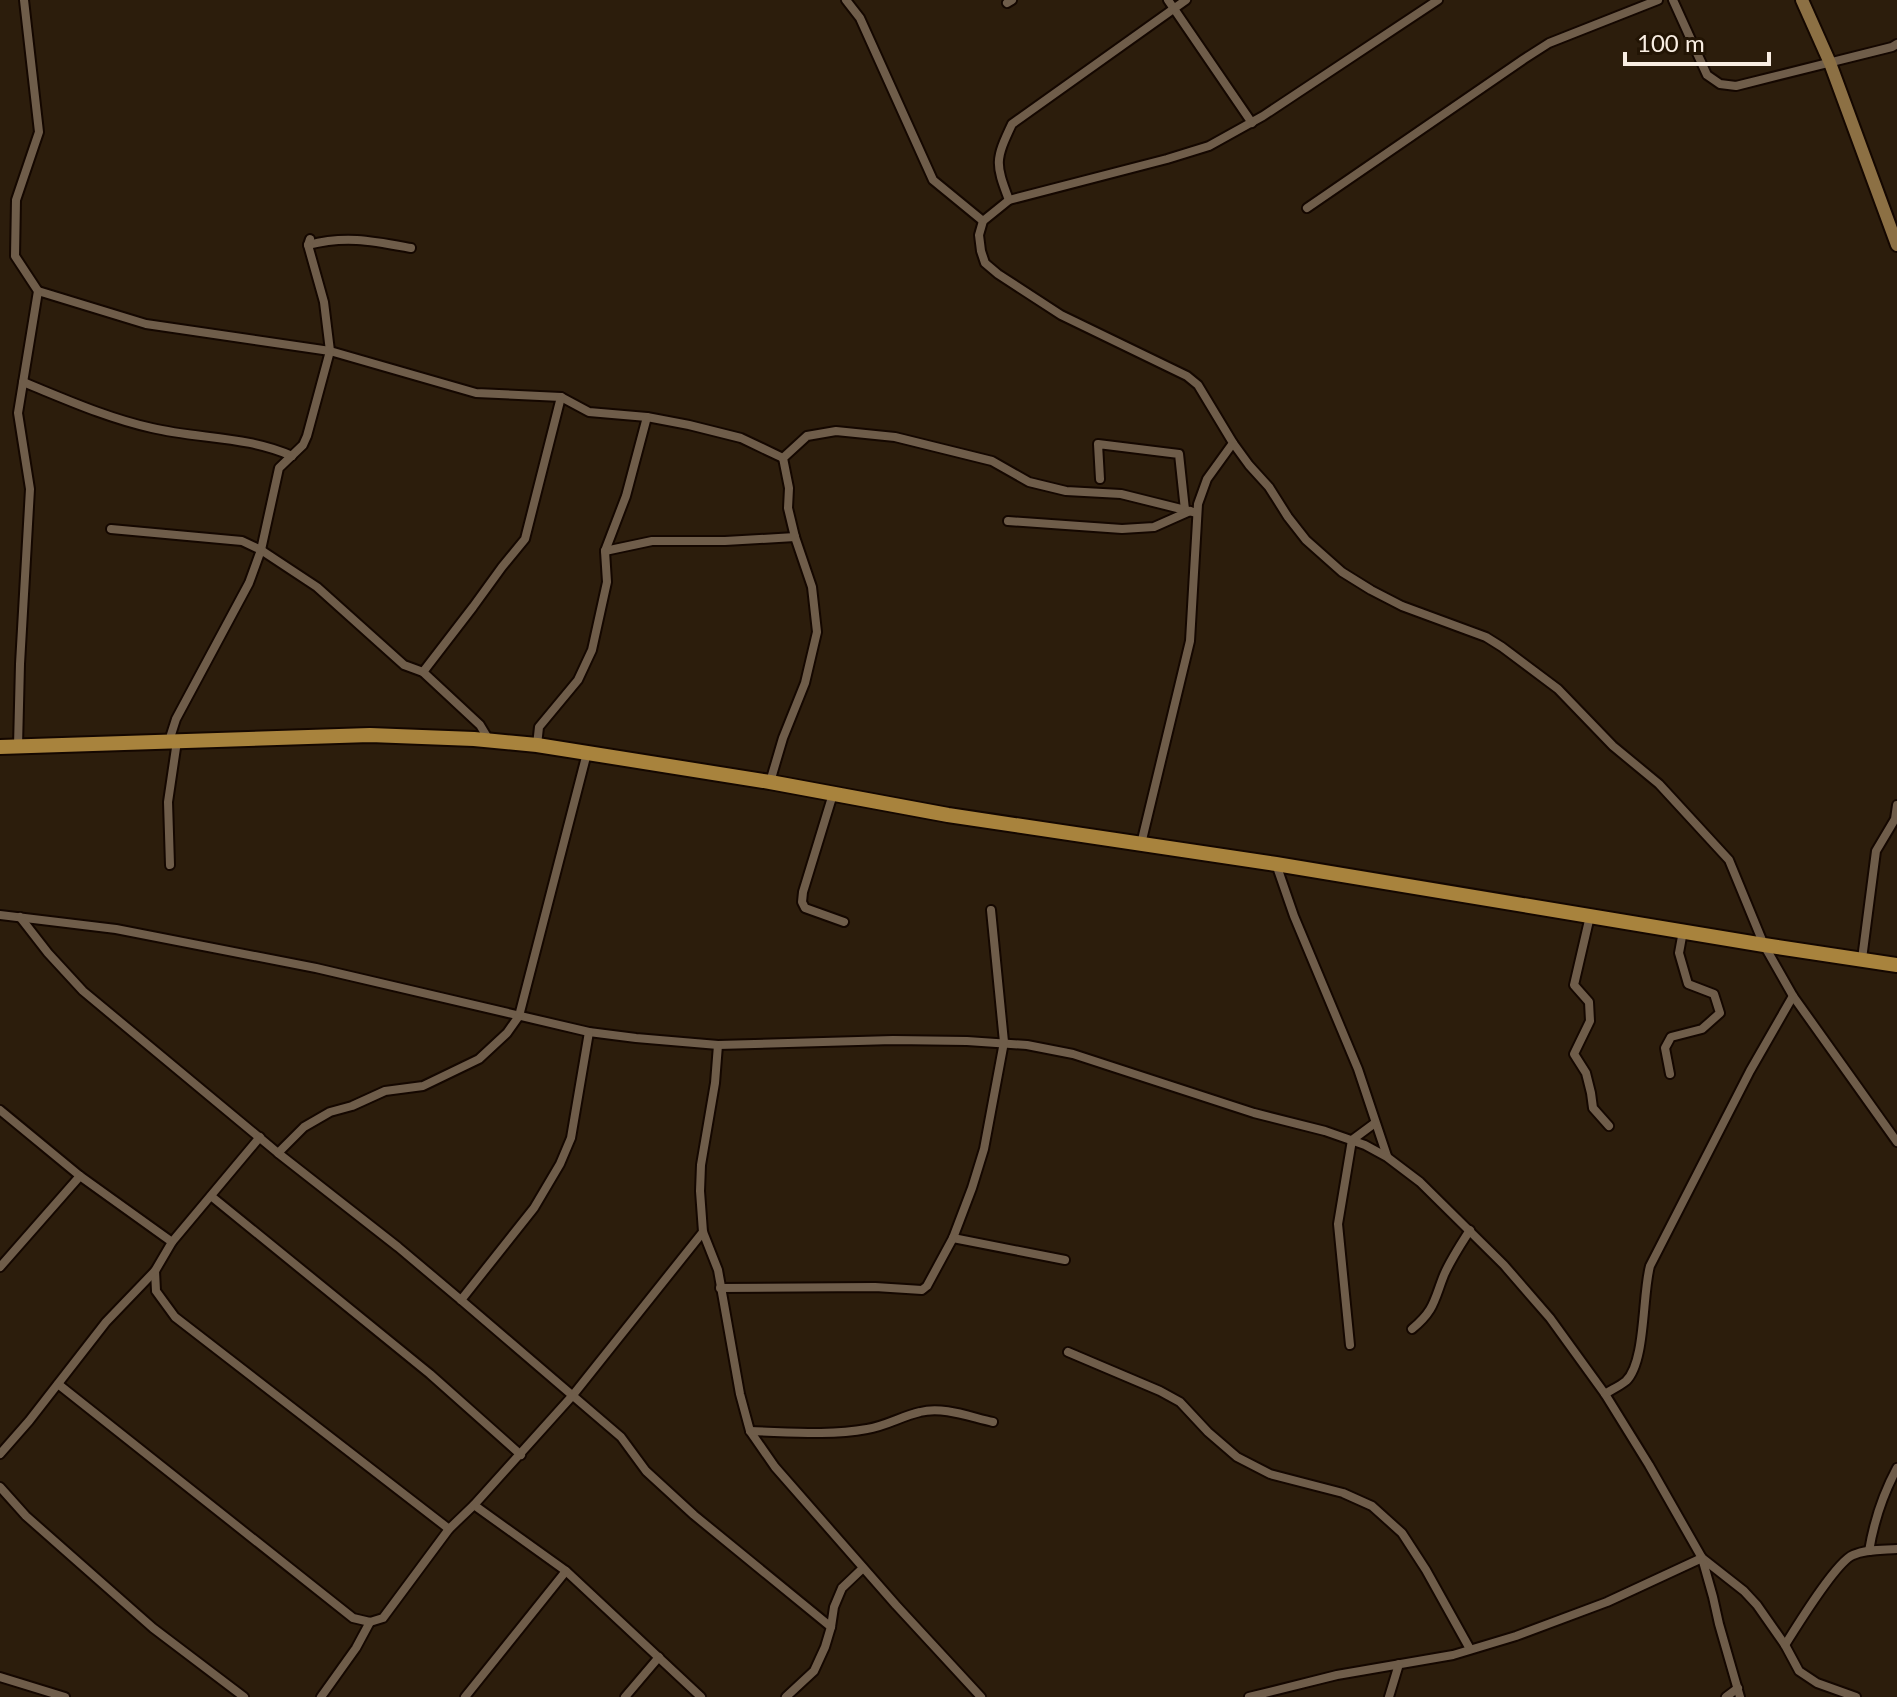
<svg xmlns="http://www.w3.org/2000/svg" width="1897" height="1697" font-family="Lato,sans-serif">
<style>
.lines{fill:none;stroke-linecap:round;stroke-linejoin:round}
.street-casing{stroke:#140700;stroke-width:12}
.secondary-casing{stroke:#140700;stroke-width:16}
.primary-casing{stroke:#140700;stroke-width:18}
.street{stroke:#6f5d4a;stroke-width:8}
.secondary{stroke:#8c7044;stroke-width:12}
.primary{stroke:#a8833d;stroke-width:14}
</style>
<rect width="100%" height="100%" fill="#2c1d0c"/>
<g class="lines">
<g class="street-casing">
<g id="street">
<path d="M846 0 860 18 933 180 983 221"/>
<path d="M1168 0 1252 123"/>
<path d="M1673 0 1707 75 1720 84 1736 86 1892 47 1897 44"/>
<path d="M1007 3 1012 0"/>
<path d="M1009 200C995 163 995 160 1012 124L1186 0"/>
<path d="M1307 208 1524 59 1549 43 1658 0"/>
<path d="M308 245C346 235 373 241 411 248"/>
<path d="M38 291 146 324 330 351 476 393 561 397 589 412 647 417 689 425 741 438 783 458"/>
<path d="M23 382C65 399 107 418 152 428 198 439 248 436 292 456"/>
<path d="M1233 443 1249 465 1269 487 1288 517 1306 540 1342 572 1371 590 1402 606 1486 637 1502 647 1558 689 1613 746 1659 784 1729 860 1764 945 1793 996 1897 1142"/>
<path d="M1100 479 1098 444 1179 454 1185 510"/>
<path d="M1008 521 1122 529 1154 527 1190 511"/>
<path d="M111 529 242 541 261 550 317 587 404 665 423 672 480 725 489 740"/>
<path d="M605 551 652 541H725L795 537"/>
<path d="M423 672 473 607 502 567 525 539 561 397"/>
<path d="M169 741 176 719 249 583 261 550 279 468 303 445 307 436 330 351 324 302 308 245 310 239"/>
<path d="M537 745 539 727 578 680 592 650 607 582 605 551 626 496 647 417"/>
<path d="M18 746 20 664 30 489 18 413 38 291 15 256 16 200 39 132 24 0"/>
<path d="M770 782 783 738 805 683 817 632 812 587 795 537 788 508 789 488 783 458 807 436 836 431 895 437 992 461 1029 482 1066 491 1121 494 1197 513"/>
<path d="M833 794 803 892 802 902 805 908 844 922"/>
<path d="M1141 844 1190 641 1198 504 1207 479 1233 443 1198 385 1187 376 1061 315 998 274 985 263 981 251 979 235 983 221 1009 200 1167 159 1209 146 1263 116 1438 0"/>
<path d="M1276 864 1294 916 1358 1069 1387 1156"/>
<path d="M170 865 168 802 177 741"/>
<path d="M0 915 116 929 316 968 589 1032 636 1038 718 1045 893 1040 967 1041 1027 1045 1073 1054 1254 1113 1325 1131 1365 1145 1387 1157 1420 1182 1504 1265 1550 1318 1605 1394 1649 1465 1702 1558 1744 1591 1757 1605 1785 1645 1799 1671 1817 1683 1856 1697"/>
<path d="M1590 916 1574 985 1589 1002 1590 1021 1574 1054 1586 1073 1591 1093 1593 1108 1609 1126"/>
<path d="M20 917 48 953 83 991 278 1153 398 1247 461 1300 621 1437 646 1471 694 1515 831 1627"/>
<path d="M1862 959 1876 851 1895 819 1897 805"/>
<path d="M718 1045 715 1083 701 1165 700 1191 703 1232 718 1270 740 1394 750 1431 775 1467 896 1605 981 1697"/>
<path d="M1670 1074 1665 1048 1671 1037 1702 1029 1720 1013 1714 994 1688 984 1679 953 1683 931"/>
<path d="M0 1110 80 1176 172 1242 155 1271 156 1291 175 1317 449 1529"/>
<path d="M278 1153 304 1127 330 1112 352 1106 385 1091 423 1086 479 1059 507 1033 519 1016 587 753"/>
<path d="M211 1196 430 1374 521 1455"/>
<path d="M953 1238 1065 1260"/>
<path d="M172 1242 260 1137"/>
<path d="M0 1267 80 1176"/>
<path d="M720 1288 875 1287 922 1290 927 1286 953 1238 972 1188 984 1149 1004 1042 991 910"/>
<path d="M461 1300 534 1208 560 1164 571 1138 589 1032"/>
<path d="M1412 1329C1435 1310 1434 1300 1444 1275 1451 1259 1461 1244 1470 1230"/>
<path d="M1350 1345 1338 1224 1352 1140 1375 1123"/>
<path d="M1068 1352 1160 1391 1180 1402 1208 1432 1237 1457 1270 1474 1343 1493 1372 1506 1402 1533 1426 1570 1470 1649"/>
<path d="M58 1384 353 1618 370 1622 383 1618 449 1529 474 1505 573 1395 703 1232"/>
<path d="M1605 1394C1611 1390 1620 1386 1626 1381 1646 1362 1642 1295 1650 1266L1750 1071 1793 996"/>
<path d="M750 1431C788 1432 829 1436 867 1429 886 1426 902 1416 920 1412 943 1406 970 1417 993 1422"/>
<path d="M0 1454 29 1421 106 1322 155 1271"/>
<path d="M0 1487 26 1516 153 1628 244 1697"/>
<path d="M474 1505 566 1571 701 1697"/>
<path d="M1869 1551C1874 1521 1883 1494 1897 1468"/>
<path d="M1785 1645C1797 1626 1836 1562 1853 1555 1866 1549 1883 1550 1897 1549"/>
<path d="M0 1677 65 1697"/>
<path d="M321 1697 356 1648 370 1622"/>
<path d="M465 1697 566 1571"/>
<path d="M625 1697 659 1657"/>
<path d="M786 1697 814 1671 825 1647 831 1627 834 1607 842 1588 863 1568"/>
<path d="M1249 1697 1337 1675 1453 1655 1516 1636 1607 1602 1702 1558 1713 1597 1719 1624 1740 1697"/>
<path d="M1389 1697 1399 1664"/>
<path d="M1726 1697 1738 1688"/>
</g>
</g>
<g class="secondary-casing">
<path id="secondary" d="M1802 0 1830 63 1897 245"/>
</g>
<g class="primary-casing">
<path id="primary" d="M0 747 370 735 474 739 537 745 770 782 948 815 1276 864 1764 945 1897 965"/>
</g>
<use href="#street" class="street"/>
<use href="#secondary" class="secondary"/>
<use href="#primary" class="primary"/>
</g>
<path d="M1625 52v12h144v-12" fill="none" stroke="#f9eee3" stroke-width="4"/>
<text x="1637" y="52" font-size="24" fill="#f9eee3" stroke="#221404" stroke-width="6" paint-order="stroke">100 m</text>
</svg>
